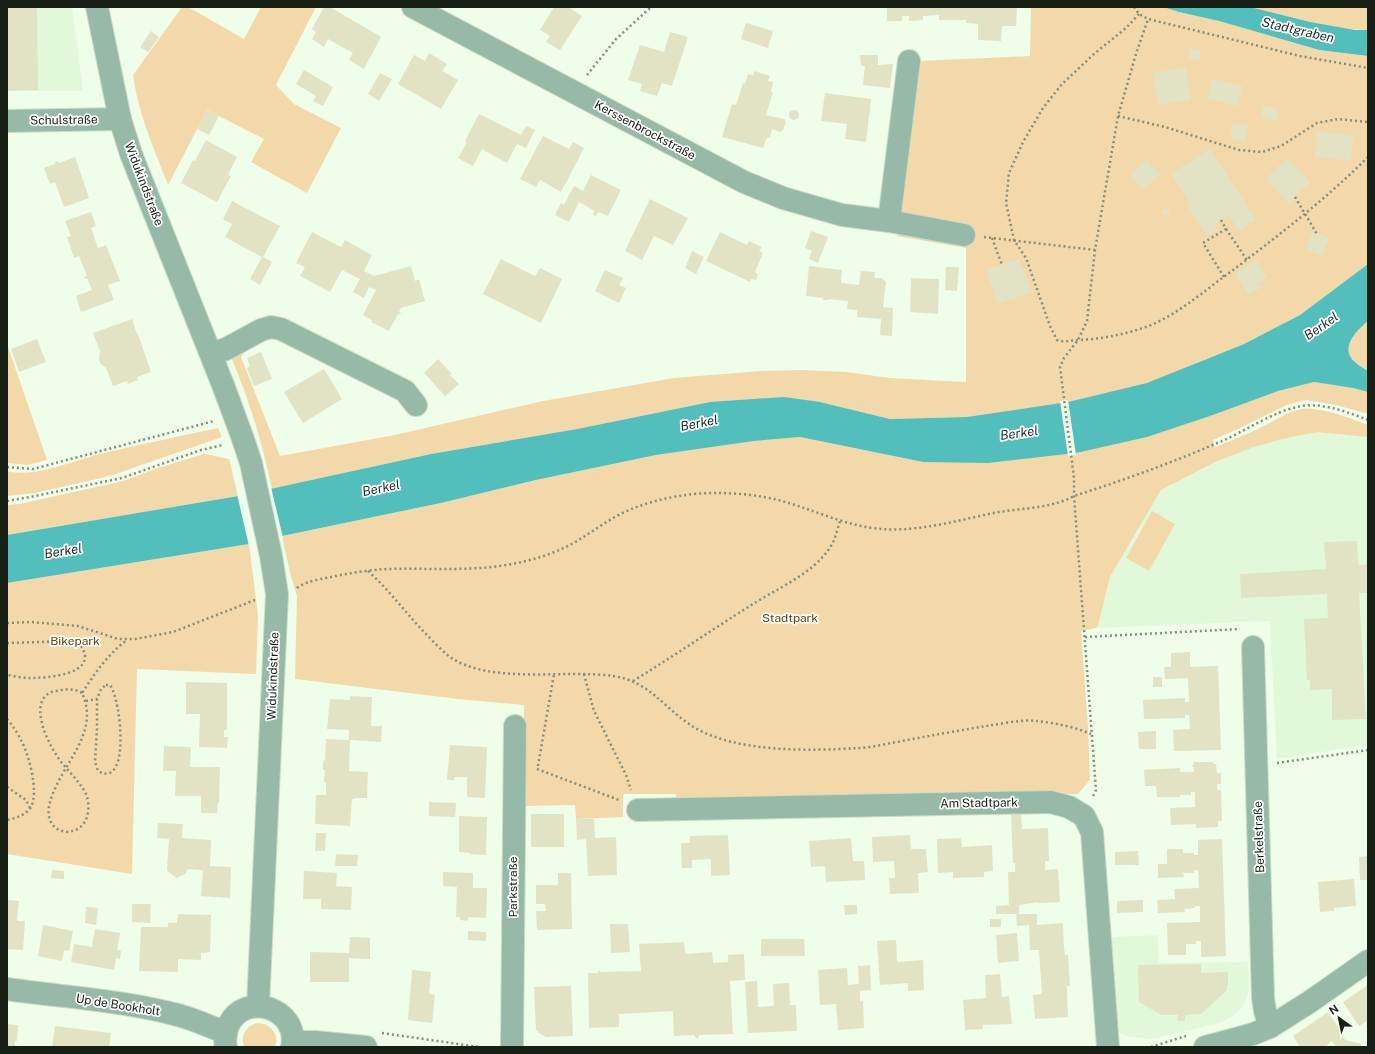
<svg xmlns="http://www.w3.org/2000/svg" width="1375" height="1054" font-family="'Public Sans',sans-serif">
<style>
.built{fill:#e1f9d8}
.green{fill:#f3d9aa}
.water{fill:#53bfbc}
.pier{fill:#eefee8}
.building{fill:#e2e3c4}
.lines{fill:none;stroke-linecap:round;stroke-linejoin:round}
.minor-casing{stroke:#ccdac6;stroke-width:24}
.tertiary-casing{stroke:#ccdac6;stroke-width:24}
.path{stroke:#818d7d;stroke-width:2.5;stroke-dasharray:2 3;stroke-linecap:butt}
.minor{stroke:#96b9a8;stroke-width:22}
.tertiary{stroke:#96b9a8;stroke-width:22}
.labels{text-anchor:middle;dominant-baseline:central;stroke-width:3.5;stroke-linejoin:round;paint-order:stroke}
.street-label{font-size:12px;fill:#181f15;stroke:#fff}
.park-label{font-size:12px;fill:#5f450e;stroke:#fff}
.water-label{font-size:13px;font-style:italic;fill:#1a2e2d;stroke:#fff}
</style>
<rect width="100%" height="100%" fill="#eefee8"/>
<g class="built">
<path d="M7 7H72L83 91H7Z"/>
<path d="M1368 425V745L1277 759 1270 621 1096 628 1110 577 1161 489 1273 428Z"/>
<path d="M1158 935 1159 963 1248 962 1249 991 1244 1005 1234 1015 1223 1022 1151 1039 1129 1037 1118 1032 1115 1010 1111 937Z"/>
</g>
<g class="green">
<path d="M182 7H188L244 39 261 7H316L276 85 294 104 341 128 307 193 251 162 264 139 207 110 168 185C154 149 138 113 133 75Z"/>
<path d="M1031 7H1163L1179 12 1219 21 1319 50 1368 56V264L1300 315 1244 344 1191 365 1278 391 1314 382 1353 388 1368 392V414L1336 405 1306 400 1289 404 1242 427 1213 440 1215 447C1230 441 1245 435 1260 428 1273 422 1288 411 1302 409 1322 407 1350 418 1368 425V437L1317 432 1282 439 1251 448 1215 462 1161 490 1110 577 1098 626 1096 628 1081 631 1088 727 1090 780 1078 794 676 801V794H625L623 795V817L576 819 575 805 524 806V705L458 699 295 679 297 596 290 573 282 536 441 503 536 480 656 455 754 441 800 437 923 462 966 417 890 419 820 402H710L577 429 431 454 272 489C262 442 250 402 231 357L250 345 241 357 280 456 395 435 543 401 674 378 761 371 802 370 847 372 889 378 966 382V248L897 236 919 61 1030 56Z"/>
<path d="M1250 7H1368V30C1328 29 1288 18 1250 7Z"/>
<path d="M1368 321V371C1364 368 1359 366 1355 362 1339 348 1356 331 1368 321Z"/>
<path d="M7 344 47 460 28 465 8 463Z"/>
<path d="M218 428 222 437 110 476 35 493 7 496V471C32 478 71 462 96 455 136 445 177 437 218 428Z"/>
<path d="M204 454 229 459 238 496 7 535V505L20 504 123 481 158 468Z"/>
<path d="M1152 511 1175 524 1149 571 1126 558Z"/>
<path d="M249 544 258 615 256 674 137 669 132 874 7 854V583Z"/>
<path d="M257 1023C270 1023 280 1034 275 1047H244C240 1036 246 1026 257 1023Z"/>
</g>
<g class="water">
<path d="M1163 7H1250L1310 22 1355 30H1368V56L1319 50 1219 21 1179 12Z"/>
<path d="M1368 264V321C1356 331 1339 348 1355 362 1359 366 1364 368 1368 371V392L1353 388 1314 382 1278 391 1210 416 1147 437 1076 453 988 463 923 462 800 437 754 441 656 455 536 480 441 503 282 536 249 544 7 583V535L238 496 431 454 577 429 710 402 784 397 820 402 890 419 967 417 1068 402 1147 383 1244 344 1300 315Z"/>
</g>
<g class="pier">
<path d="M1068 400 1076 455 1068 456 1060 401Z"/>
<path d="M271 487 283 538 249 546 237 494Z"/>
</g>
<g class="building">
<path d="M7 7H37L38 90 7 91Z"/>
<path d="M324 7H330L381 37 364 69 349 60 353 53 328 39 324 47 312 39 316 32 312 29Z"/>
<path d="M554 7H568L582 16 560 50 546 42 550 36 540 30Z"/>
<path d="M887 7H1017L1016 26H1002L1001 41 978 40V24L966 23V20H939V15L923 16V20L909 21V16H902V21H887Z"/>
<path d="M746 23 773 31 768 48 741 39Z"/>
<path d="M151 31 159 37 148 52 140 47Z"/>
<path d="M670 32 688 37 672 86 662 83 657 96 640 91 642 84 628 80 640 45 664 52Z"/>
<path d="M1190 48 1201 50 1199 60 1188 58Z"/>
<path d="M429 53 447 64 442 71 458 80 441 109 398 84 414 55 425 61Z"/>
<path d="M860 55H878V65L893 64 890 88 863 85 865 66H861Z"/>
<path d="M1186 68 1191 100 1158 105 1153 73Z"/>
<path d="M304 70 333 87 323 106 313 101 316 96 296 84Z"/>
<path d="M754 71 770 76 768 81 773 82 771 92H773L766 115 784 119 786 122 783 130 780 132 772 129 770 137 766 139 763 148 722 137 732 104 736 105 743 83 745 84 748 74 753 76Z"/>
<path d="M380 73 392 79 379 101 368 94Z"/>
<path d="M1212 79 1242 86 1238 106 1207 98Z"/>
<path d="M825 93 871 99 866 142 845 139 847 124 821 121Z"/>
<path d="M1263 106 1278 109 1276 121 1261 117Z"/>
<circle cx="794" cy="115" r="5"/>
<path d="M207 110 219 116 209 135 197 129Z"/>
<path d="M479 114 521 135 526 126 535 130 526 148 517 144 507 163 482 149 473 166 458 158 467 142 465 141Z"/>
<path d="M1232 124 1247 125 1246 140 1231 139Z"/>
<path d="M1317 132 1353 135 1351 160 1315 158Z"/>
<path d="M543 136 569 149 573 142 584 148 561 192 540 180 536 187 520 179Z"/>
<path d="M206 140 237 157 228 175 231 176 217 202 181 183 193 160 195 161Z"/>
<path d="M1210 149 1256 220 1239 231 1229 215 1215 224 1219 229 1207 236 1186 203 1189 201 1171 174Z"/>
<path d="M75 157 89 198 64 207 55 182 50 184 44 168 55 164V162L58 161 59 163Z"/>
<path d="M1287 158 1310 182 1289 203 1266 179Z"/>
<path d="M1147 160 1160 175 1143 189 1130 174Z"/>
<path d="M591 175 621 190 608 216 598 212 596 216 593 214 595 211 579 202 569 222 555 215 561 203 564 205 574 186 583 191Z"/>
<path d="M650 199 688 218 673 245 654 236 642 260 625 251Z"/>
<path d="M232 201 280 226 263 257 272 262 260 285 250 279 262 257 225 237 232 224 223 219Z"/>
<path d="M1167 207 1171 211 1165 216 1161 212Z"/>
<path d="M91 212 96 226 91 228 98 248 106 245 120 281 108 285 114 300 81 312 76 296 92 290 87 278 85 279 84 277 87 276 79 256 74 258 67 237 71 236 65 221Z"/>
<path d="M811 231 828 237 818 263 809 259 812 251 805 248Z"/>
<path d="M312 232 341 247 345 240 372 255 364 271 374 276 411 266 415 281 419 279 425 301 401 308 399 312 401 313 400 315 398 314 389 331 371 322 372 320 363 315 376 290 369 287 364 298 353 292 360 279 342 270 330 292 300 276 305 267 296 263Z"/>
<path d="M720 232 747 245 749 241 762 247 759 251 763 253 755 272 758 275 756 280 751 279 750 282 706 261Z"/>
<path d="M1312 232 1329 238 1322 256 1306 250Z"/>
<path d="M692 251 704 257 696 274 685 268Z"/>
<path d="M501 259 535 276 540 268 562 279 541 323 483 294Z"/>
<path d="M1019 259 1032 292 998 304 986 270Z"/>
<path d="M1256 260 1267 277 1257 284 1260 288 1249 295 1235 274Z"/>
<path d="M809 266 842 270 841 283 859 285 861 271 875 272 874 278H882L886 282 883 307 893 308 892 336 880 335 881 319 857 317V310L847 309 848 301 828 299V300H823V298L806 296Z"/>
<path d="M946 267H959L957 291 945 290Z"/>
<path d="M605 270 623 278 619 285 626 288 619 303 595 291Z"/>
<path d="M911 278 939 279 938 314 910 312Z"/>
<path d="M132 319 137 334H138L151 372 137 377 138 380 128 384 127 381 113 386 106 368 100 363 99 359 100 351 93 333Z"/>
<path d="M37 339 46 362 19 372 11 349Z"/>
<path d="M261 352 272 379 254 386 247 368 250 366 247 358Z"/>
<path d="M438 359 452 374 450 375 459 384 445 396 424 373Z"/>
<path d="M324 369 342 399 303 423 284 392Z"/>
<path d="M1357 541 1358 565 1368 564V593H1359L1366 719 1332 720V689L1310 690V680H1307L1304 619 1328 618 1327 594 1241 598 1240 574 1326 569 1324 542Z"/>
<path d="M1190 652V667L1218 666 1221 750 1174 751 1173 730 1190 729 1189 715H1185V718L1144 719 1143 700 1185 698V702H1189L1188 678 1165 679 1164 667H1171V653Z"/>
<rect x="1153" y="677" width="9" height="10"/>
<path d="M186 682 227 683V730H224V737H228L227 748 199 747 200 714H186Z"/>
<path d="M350 696 372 697 371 726H382L381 742 350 740 349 771 368 772 367 798H354V799H352L350 826 315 824 316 795H326V783L324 782 325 770H323V760L325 761 326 739 349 740V730L327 729 330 699 350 700Z"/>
<path d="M1156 731V749H1139L1138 732Z"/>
<path d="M450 745 487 747 485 798 467 797V777H454V780H447Z"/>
<path d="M164 746 191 747 190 767H220L219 802H218L217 813H201V796H175L176 771H163Z"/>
<path d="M1194 762H1213V764H1216L1217 773H1221V784H1217V790H1221L1222 821H1218V827L1196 828V824L1171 825 1170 808 1195 807V792H1191V795H1180V797H1157L1156 786H1145L1144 770 1180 768V772H1194V767H1192Z"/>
<path d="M429 802 456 803 455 817 429 816Z"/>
<rect x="531" y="814" width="33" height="33"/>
<path d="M1011 814H1021L1022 829 1048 828 1049 861H1045V870L1058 869 1060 902 1038 903V902L1019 905V914H1037V925L1063 923 1064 948 1065 955H1068L1070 986H1067V993L1068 1017 1035 1019 1033 995 1042 994 1039 950H1030L1029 925 1017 926 1016 914H996V906L1009 905 1008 872H1015V863H1013Z"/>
<path d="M459 816 487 817 486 855 470 854V853L459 852Z"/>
<path d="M576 819H594L595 838 616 837 617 875 588 876 586 839 577 840Z"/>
<path d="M158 823 183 824 182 838 211 840 210 866 231 867 230 898 201 896 203 870 188 869 185 874 177 878 170 873 167 870 169 839 157 838Z"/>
<path d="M316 833H326L325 851H315Z"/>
<path d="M728 835 730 875 711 876V859L692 860V868H682L681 843H690V836Z"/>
<path d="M910 835 911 849H926L928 872 918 873 919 893 890 894 889 878H895L894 861 873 862 872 837Z"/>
<path d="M851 838 853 861H864L865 880 826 882 825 866 811 867 809 841Z"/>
<path d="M961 838 962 847 992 845 993 871 984 872V877L953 878V872L938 873 937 839Z"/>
<path d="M1222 839 1226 956 1201 957V941H1196V944H1186V955H1168L1167 923 1200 922V906H1195V908L1184 909 1185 912 1158 913 1157 900 1175 899 1174 889 1199 888 1198 870H1194V873H1183L1184 877 1158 878V864H1167V849H1183V853H1194V855H1198V840Z"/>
<path d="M1138 851 1139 865H1115V852Z"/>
<path d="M336 854 358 855 357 866H335Z"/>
<path d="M1368 856V880H1360L1359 857Z"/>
<path d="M52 870 64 871V879L51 878Z"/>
<path d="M304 871 337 873 336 886 352 887 351 910 321 909V899H303Z"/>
<path d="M443 872 473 873V888H487L486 918 469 917 467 921 461 920 459 917H456L457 887 443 886Z"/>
<path d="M558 873H571L572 929 537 930 536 911H546L545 904H536V885H558Z"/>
<path d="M1354 879 1356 906 1334 908V911L1320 912 1318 882Z"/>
<path d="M7 900 19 901 17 921H25L23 950 7 949Z"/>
<path d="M1143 900V912L1117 913V901Z"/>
<path d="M132 904H151L150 923 132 922Z"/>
<path d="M844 905H857V914L845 915Z"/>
<path d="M86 907 98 908 96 925 85 923Z"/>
<path d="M178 914 211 915 210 952 201 953V960L178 959V972L139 971 141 927H168V923H177Z"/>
<rect x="990" y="919" width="11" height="8"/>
<path d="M610 924H628L630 952 611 953Z"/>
<path d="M43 925 73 931 69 951 64 950 62 961 38 956Z"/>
<path d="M95 929 120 933 117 950 121 951 120 959 116 958 114 970 71 962 74 944 92 947Z"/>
<path d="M468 931 486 932V941L468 940Z"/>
<path d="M1017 933 1019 961 998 963 996 935Z"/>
<path d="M350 937 370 938V959L349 958V982H310V952L349 953Z"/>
<path d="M761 939H804L805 956H761Z"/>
<path d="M896 940 897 962 923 960 924 990 908 991V983L880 985 877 941Z"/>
<path d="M684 942 685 954 712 952 713 963 728 962V955L744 954 745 980 730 981 733 1034 699 1035V1037L697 1039 694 1035 674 1036 673 1011 619 1014V1027L589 1028 588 973H598V971H600V972L641 971 639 944Z"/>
<path d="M1201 964V973L1226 972 1228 973V985H1227V990L1201 1014 1185 1015V1021H1178V1015H1162L1139 1002 1138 965Z"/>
<path d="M870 965 871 990 860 991V1001H863L864 1028 838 1030 836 1004 820 1005 818 970 847 968 848 985 859 984 858 966Z"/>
<path d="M412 970 431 972 429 994 435 995 432 1023 408 1020Z"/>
<path d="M1000 974 1002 997 1009 996 1012 1024 983 1025V1029L965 1030 963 1000 986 998 985 975Z"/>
<path d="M757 981 758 1007 774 1006 773 984 789 983 790 1005H796L797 1031 748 1033 745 982Z"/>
<path d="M1368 985V1020L1359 1026 1343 1002Z"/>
<path d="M571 986 573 1036 546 1037 539 1033 536 1030 534 987Z"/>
<path d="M1328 1012 1343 1034 1342 1035 1345 1040 1362 1044 1361 1047H1336L1332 1041 1325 1047H1300L1293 1036Z"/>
<path d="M7 1024 18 1025 17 1041H15V1047H7Z"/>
<path d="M55 1026 111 1033 109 1047H52Z"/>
</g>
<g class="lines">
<g class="minor-casing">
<g id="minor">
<path d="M413 7 744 182 783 198 842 215 889 221 964 235"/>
<path d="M7 121 120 119"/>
<path d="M889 221 909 61"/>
<path d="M211 354 226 349 261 330 271 327 281 329 405 391 416 405"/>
<path d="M1253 647 1263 998 1265 1011 1270 1027"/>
<path d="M638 810 1050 802 1069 807 1084 816 1092 832 1108 1047"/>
<path d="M7 989C62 997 119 1000 174 1014 191 1018 209 1026 226 1033"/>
<path d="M512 1047 515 726"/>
</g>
</g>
<g class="tertiary-casing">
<g id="tertiary">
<path d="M97 7 120 119 131 154 223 385 243 439 251 463 271 556 277 594 258 1006"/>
<path d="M293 1042H315L366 1047"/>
<path d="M226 1047C224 1040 226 1033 228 1026 244 990 300 1008 292 1047"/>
<path d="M1205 1047 1253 1034 1270 1027 1311 1001 1368 961"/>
</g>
</g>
<g class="path">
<path d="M1134 7 1139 14 1148 19 1300 56 1368 68"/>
<path d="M1139 14 1126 28 1094 54 1062 84 1043 108 1023 142 1009 173 1006 203 1014 240 1026 258 1050 326 1057 340C1065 343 1071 340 1080 340 1100 339 1121 335 1140 329 1172 319 1199 295 1225 276 1274 239 1324 201 1368 157"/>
<path d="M587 75 616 39 651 7"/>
<path d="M1118 116 1165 127 1239 150 1262 152 1281 146 1317 123 1338 119 1368 122"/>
<path d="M1295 197 1317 234"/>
<path d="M1221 220 1226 229 1203 243 1224 277"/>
<path d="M1226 229 1247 260"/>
<path d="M984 237 1095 250"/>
<path d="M992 238 1002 265"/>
<path d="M7 467 33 469 214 421"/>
<path d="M7 501 30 497 122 478 201 450 223 445"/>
<path d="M368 571C389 590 405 612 424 632 432 640 441 650 450 657 491 685 565 669 613 676 649 681 664 708 692 726 735 753 809 751 858 748 871 748 884 744 897 742 927 736 957 731 986 726 1002 724 1021 719 1037 721 1055 723 1075 727 1091 734"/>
<path d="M297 588C307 581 320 579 331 577 350 573 369 570 387 569 425 568 463 571 500 566 527 562 553 555 577 541 594 531 610 518 629 510 656 499 686 493 715 493 742 493 769 496 795 505 820 513 845 524 872 528 915 534 957 520 999 512 1023 508 1053 508 1074 496 1124 480 1174 462 1222 441 1245 431 1273 412 1297 407 1320 401 1347 412 1368 420"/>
<path d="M7 623 31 622 78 626 118 639H135L173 632 255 600"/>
<path d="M1085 637 1240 629"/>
<path d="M7 643 71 641 81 646C100 675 46 678 29 678 22 678 14 676 7 675"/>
<path d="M584 674 594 711 626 775 631 790"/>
<path d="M633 681C674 656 713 629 753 604 777 589 813 573 829 549 835 541 837 530 840 521"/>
<path d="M106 685H110C121 699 131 790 98 771L95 762 97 729V699L101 689Z"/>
<path d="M82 693C74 688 65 689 56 691 48 692 43 697 41 704 37 722 51 749 62 763 70 773 80 782 86 794 88 799 89 806 88 812 84 842 40 837 50 802 60 765 101 734 82 693 95 673 108 654 127 640"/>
<path d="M86 701 97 699"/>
<path d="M7 719C12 725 17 732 21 740 29 755 39 791 31 807 26 815 16 818 7 820"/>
<path d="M1277 763 1368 750"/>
<path d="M538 766 554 674"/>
<path d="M537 769 619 800"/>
<path d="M7 787 26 800 30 808"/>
<path d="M1093 796 1096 790 1074 496V478L1060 367 1064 358 1078 340 1087 321 1095 250 1118 116 1136 54 1148 19"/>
<path d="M382 1033 479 1047"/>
<path d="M1151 1047 1186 1036"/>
</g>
<use href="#minor" class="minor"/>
<use href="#tertiary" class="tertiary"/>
</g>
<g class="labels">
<g class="street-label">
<text transform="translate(64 120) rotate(-1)">Schulstraße</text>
<text transform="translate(645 130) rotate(28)">Kerssenbrockstraße</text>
<text transform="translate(144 184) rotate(69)">Widukindstraße</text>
<text transform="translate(273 676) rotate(-88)">Widukindstraße</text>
<text transform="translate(979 803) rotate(-1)">Am Stadtpark</text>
<text transform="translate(1259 837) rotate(-92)">Berkelstraße</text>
<text transform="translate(513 887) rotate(-90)">Parkstraße</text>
<text transform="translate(118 1005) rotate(9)">Up de Bookholt</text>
</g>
<g class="park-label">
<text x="790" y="618">Stadtpark</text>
<text x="75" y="641">Bikepark</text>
</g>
<g class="water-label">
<text transform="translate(1298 30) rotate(13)">Stadtgraben</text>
<text transform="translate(1321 326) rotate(-35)">Berkel</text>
<text transform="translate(699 423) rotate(-11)">Berkel</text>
<text transform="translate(1019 433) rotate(-8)">Berkel</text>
<text transform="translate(381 488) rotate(-12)">Berkel</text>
<text transform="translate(63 551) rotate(-9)">Berkel</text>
</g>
</g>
<rect width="1375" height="1054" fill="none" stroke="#181f15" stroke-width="16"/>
<g transform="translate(1339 1018) rotate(327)" stroke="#ffffff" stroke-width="3" paint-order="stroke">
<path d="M0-3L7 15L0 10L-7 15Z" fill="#181f15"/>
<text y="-6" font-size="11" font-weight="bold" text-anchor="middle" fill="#181f15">N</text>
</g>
</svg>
